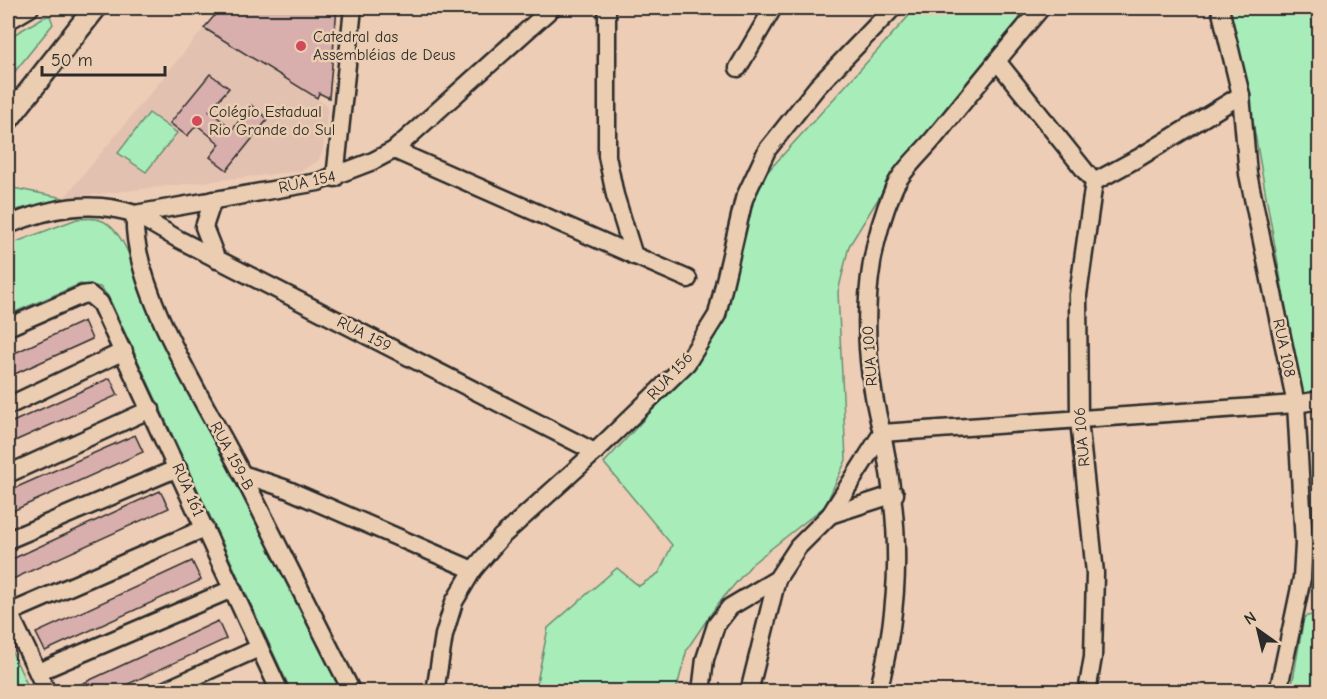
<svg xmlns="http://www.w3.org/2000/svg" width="1327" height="699" font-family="'Comic Neue',sans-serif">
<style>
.built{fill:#e3c1b0}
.green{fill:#a8edb9;stroke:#6a8c72;stroke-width:1.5}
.building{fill:#d8afac;stroke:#2b2b2b;stroke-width:1.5}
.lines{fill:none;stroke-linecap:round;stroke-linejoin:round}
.minor-casing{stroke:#2b2b2b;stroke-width:21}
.major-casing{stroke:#2b2b2b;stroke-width:26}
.minor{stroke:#ebceb2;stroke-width:16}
.major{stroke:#ebceb2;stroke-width:21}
.poi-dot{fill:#d1495b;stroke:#ebceb2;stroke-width:2}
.labels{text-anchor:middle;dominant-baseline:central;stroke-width:5;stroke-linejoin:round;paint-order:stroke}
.poi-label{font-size:16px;fill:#2b2b2b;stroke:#ebceb2;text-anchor:start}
.street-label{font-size:16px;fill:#2b2b2b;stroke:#ebceb2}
</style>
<rect width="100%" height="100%" fill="#eecdb6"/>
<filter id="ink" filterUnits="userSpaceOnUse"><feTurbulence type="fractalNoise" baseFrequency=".0167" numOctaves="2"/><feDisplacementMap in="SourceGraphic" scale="12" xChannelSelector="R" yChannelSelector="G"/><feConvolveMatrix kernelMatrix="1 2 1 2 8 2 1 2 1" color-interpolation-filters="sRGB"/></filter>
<g filter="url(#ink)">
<path class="built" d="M204 28 328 106 323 151 318 161 301 171 64 198Z"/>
<g class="green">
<path d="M916 8H1031L891 178 849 246 838 292 846 460 825 506 753 563 717 605 687 649 676 691 535 692 548 628 617 568 639 586 659 573 672 545 604 463 696 362 752 189Z"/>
<path d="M1227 8H1310L1320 76 1319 396 1302 399 1251 111Z"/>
<path d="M50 16 53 24 8 80V38L44 17Z"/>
<path d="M149 113 177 133 146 172 118 153Z"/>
<path d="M8 187 64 198 8 212Z"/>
<path d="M77 219C83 219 90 218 96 219 125 223 139 283 148 307L341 691H291L108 296 100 287 80 284 8 315V245Z"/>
<path d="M1319 613V691H1291L1304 617Z"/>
<path d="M8 643 30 691H8Z"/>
</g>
<g class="building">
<path d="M221 8H337L329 98 319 93 317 98 204 28Z"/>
<path d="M210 74 229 88 209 111 233 129 251 105 268 119 227 170 210 157 220 144 197 125 187 136 170 123Z"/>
<path d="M84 321 92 339 8 377V356Z"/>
<path d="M110 378 118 395 8 444V424Z"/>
<path d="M135 435 143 452 8 513V491Z"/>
<path d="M160 491 169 508 13 579 8 561Z"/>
<path d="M192 561 201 580 45 651 36 633Z"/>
<path d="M218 621 226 639 111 692H64Z"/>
</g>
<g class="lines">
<g class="minor-casing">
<g id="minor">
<path d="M607 8V156L615 195 634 256"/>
<path d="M1220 8 1241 95 1248 174 1296 404 1304 544 1302 578 1278 692"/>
<path d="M8 21 30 8"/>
<path d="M997 61 1094 182"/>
<path d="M738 68 773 8"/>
<path d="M394 150 688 279"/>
<path d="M335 178 353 8"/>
<path d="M1094 182 1140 157 1241 95"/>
<path d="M213 200 204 227 217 260"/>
<path d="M8 225C49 208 92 199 135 214L318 182 373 161 394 150 552 8"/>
<path d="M8 327 82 295 89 294 100 303 280 692"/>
<path d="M8 406 124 351"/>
<path d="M8 474 151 409"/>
<path d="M242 474 284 488 473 570"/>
<path d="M830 515 895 494"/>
<path d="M8 540 178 468"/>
<path d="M8 610 47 692"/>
<path d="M9 613 205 528"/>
<path d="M38 672 232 589"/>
<path d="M161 692 259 648"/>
<path d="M352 692C315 620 280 548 243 476 209 407 130 290 135 214L178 239 595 452"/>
<path d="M435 692 444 635 454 602 473 570 501 537 595 452 687 363 717 315 744 199 767 150 817 87 893 8"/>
<path d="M701 692 705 659 716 625 730 607 777 579 798 547 830 515 882 433C861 352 860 266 894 188 902 170 922 153 934 138 969 95 1005 51 1041 8"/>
<path d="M749 692 777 579"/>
<path d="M878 692C902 599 901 526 882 433L1296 404 1320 400"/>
<path d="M1087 692 1093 657 1095 573 1079 420 1078 295 1094 182"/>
</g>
</g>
<g class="major-casing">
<path id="major" d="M8 119 95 8"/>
</g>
<use href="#minor" class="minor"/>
<use href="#major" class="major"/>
</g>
</g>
<g class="poi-dot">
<circle cx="301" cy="46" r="6"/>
<circle cx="197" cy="121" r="6"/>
</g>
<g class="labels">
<g class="poi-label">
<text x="313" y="37">Catedral das<tspan x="313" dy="18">Assembléias de Deus</tspan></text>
<text x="209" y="112">Colégio Estadual<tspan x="209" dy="18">Rio Grande do Sul</tspan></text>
</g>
<g class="street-label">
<text transform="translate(307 182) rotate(-12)">RUA 154</text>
<text transform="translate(364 334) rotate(27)">RUA 159</text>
<text transform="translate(1284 348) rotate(78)">RUA 108</text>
<text transform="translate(870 356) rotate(-94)">RUA 100</text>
<text transform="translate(670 376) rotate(-47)">RUA 156</text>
<text transform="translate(1082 437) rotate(-95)">RUA 106</text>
<text transform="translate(232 456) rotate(62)">RUA 159-B</text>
<text transform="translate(188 490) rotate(66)">RUA 161</text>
</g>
</g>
<rect width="1327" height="699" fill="none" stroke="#ebceb2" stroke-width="30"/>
<rect x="15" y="15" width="1297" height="669" fill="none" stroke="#2b2b2b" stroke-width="2" filter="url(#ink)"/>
<g transform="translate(1258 630) rotate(326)" stroke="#ebceb2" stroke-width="4.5" paint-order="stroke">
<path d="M0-4.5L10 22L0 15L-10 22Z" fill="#2b2b2b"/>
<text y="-9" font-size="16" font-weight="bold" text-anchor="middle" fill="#2b2b2b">N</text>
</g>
<path d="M42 66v9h123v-9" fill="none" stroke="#2b2b2b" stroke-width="3"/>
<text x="51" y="66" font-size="18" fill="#2b2b2b" stroke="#ebceb2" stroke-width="4.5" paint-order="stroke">50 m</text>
</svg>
